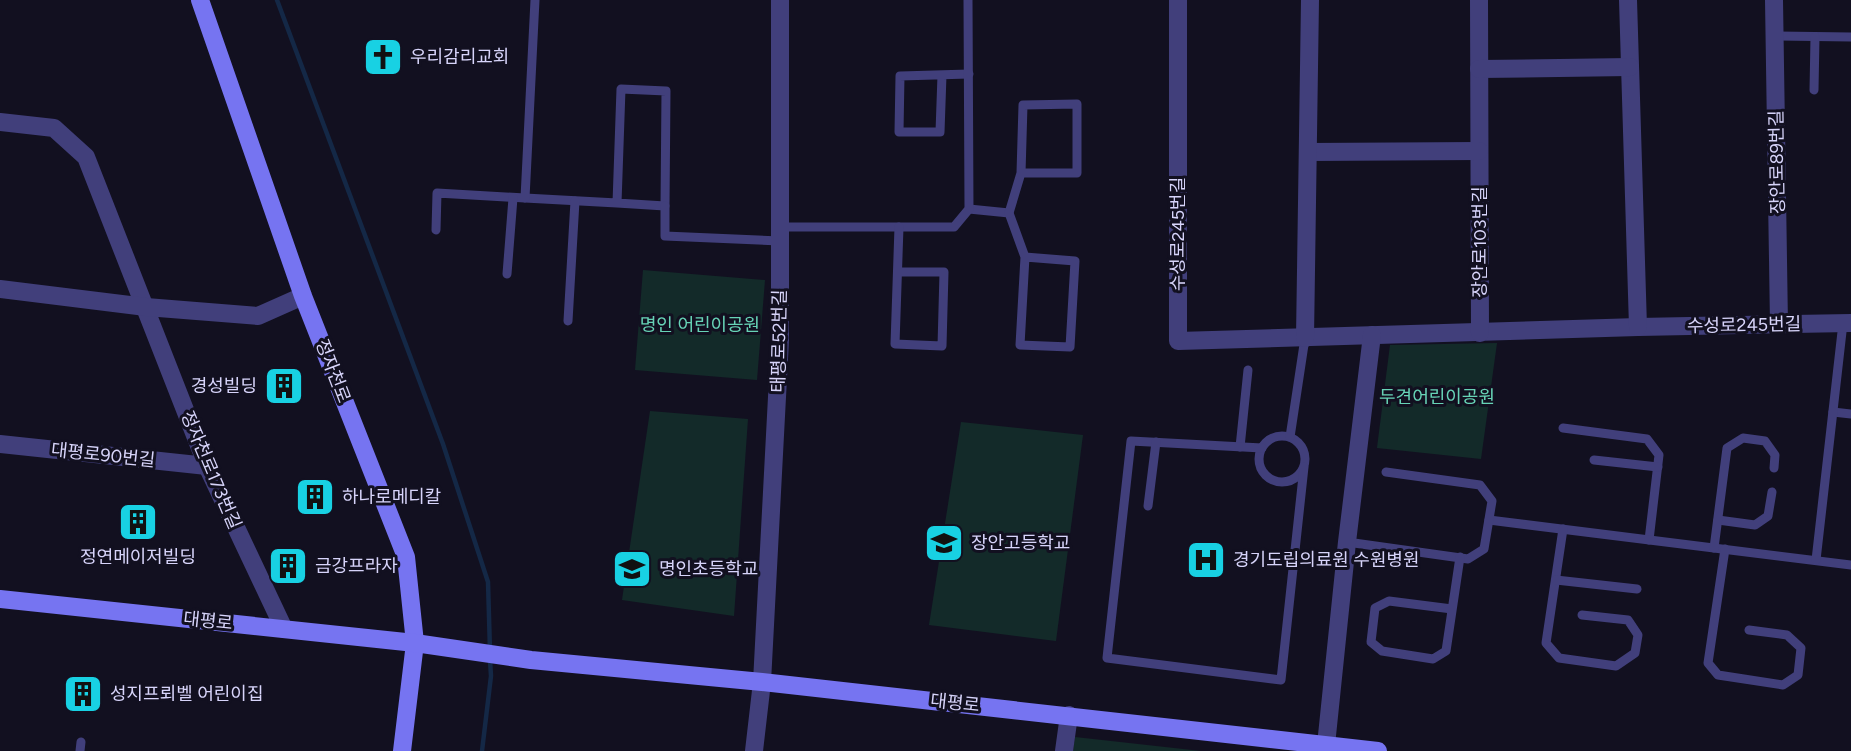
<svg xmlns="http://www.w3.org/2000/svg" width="1851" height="751" font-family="Figtree,'Noto Sans KR',sans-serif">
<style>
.green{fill:#132a29}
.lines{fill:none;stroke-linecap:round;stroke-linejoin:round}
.stream{stroke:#142846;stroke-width:4.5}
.lane{stroke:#413f7b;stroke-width:9}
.street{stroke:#413f7b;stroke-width:18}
.secondary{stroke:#7674f1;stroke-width:18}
.labels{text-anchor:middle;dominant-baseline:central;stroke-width:6;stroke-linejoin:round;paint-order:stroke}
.poi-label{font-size:18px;fill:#d7d4fa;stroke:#121020;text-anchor:start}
.street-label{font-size:18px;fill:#d7d4fa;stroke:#121020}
.park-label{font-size:18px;fill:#67d3b6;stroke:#121020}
</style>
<rect width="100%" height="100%" fill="#121020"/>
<g class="green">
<path d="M643 270 765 280 757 380 635 370Z"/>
<path d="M1497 343 1481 459 1377 448 1390 345Z"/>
<path d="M650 411 748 419 734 616 622 600Z"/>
<path d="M961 422 1083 435 1056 641 929 625Z"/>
<path d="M1075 737 1201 751H1073Z"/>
</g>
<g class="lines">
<g class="stream">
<path d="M277 0 443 444 488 582 490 651"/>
<path d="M482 751 491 676 490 660"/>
</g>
<g class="lane">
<path d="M1775 36 1851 37"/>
<path d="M942 75 940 132H899L900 76 969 74"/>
<path d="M1814 90 1815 37"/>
<path d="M525 198 617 203 621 89 666 91 665 206 617 203"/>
<path d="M665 206V236L780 241"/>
<path d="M969 209 1009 213 1025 257 1020 345 1070 347 1075 261 1025 257"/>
<path d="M1009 213 1021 173H1077V104L1023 105 1021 173"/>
<path d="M780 227H954L969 209 968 0"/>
<path d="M436 230 437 193 525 198 535 0"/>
<path d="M898 272H944L942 346 895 344 899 227"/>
<path d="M507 274 513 198"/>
<path d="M568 321 575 201"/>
<path d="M1833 412 1851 414"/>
<path d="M1563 428 1647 439 1659 455 1649 540"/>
<circle cx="1282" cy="459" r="23"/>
<path d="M1290 437 1305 338"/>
<path d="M1240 447 1248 370"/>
<path d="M1262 448 1131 441 1107 658 1281 680 1304 467"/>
<path d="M1594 460 1658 467"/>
<path d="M1148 506 1156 442"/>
<path d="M1489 520 1851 565"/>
<path d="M1718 520 1755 525 1768 516 1772 492"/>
<path d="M1563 529 1546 643 1559 658 1616 666 1635 653 1638 635 1628 620 1582 615"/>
<path d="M1347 542 1468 559 1484 549 1492 501 1480 485 1386 472"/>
<path d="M1714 548 1727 448 1743 438 1765 441 1775 455 1774 468"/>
<path d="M1725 549 1708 663 1718 675 1783 685 1798 675 1801 648 1787 635 1749 630"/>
<path d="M1816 560 1843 323"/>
<path d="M1556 580 1637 589"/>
<path d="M1452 609 1389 601 1375 608 1371 642 1382 651 1433 659 1446 651 1460 557"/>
<path d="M80 751 81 742"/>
</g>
<g class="street">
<path d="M1178 0V341L1638 327 1851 323"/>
<path d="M1479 0 1480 333"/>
<path d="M1628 0 1638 327"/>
<path d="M1774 0 1779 325"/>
<path d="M1479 69 1630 67"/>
<path d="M0 122 54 128 86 157 207 466 284 629"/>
<path d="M1308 152 1479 151"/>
<path d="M0 289 146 307 258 316 303 296"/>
<path d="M1305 338 1310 0"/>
<path d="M0 444 207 466"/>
<path d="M1326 745 1347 542 1372 335"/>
<path d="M754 751 762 682 780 340V0"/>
<path d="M1064 751 1069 715"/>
</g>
<g class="secondary">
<path d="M200 0 303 296 406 557 415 643 402 751"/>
<path d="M0 599 415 643 531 660 762 682 1378 751"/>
</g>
</g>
<defs>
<g id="church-square" transform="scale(2.0125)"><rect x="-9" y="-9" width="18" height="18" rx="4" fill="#18d1e3" stroke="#121020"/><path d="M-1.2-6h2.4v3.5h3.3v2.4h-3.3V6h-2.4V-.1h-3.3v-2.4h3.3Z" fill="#111"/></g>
<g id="building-square" transform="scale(2.0125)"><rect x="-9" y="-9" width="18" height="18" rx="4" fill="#18d1e3" stroke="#121020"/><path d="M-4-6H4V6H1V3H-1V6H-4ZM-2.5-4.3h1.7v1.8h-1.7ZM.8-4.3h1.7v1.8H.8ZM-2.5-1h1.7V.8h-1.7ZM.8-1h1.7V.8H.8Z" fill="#111"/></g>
<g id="school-square" transform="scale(2.0125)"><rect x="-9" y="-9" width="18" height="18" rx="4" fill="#18d1e3" stroke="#121020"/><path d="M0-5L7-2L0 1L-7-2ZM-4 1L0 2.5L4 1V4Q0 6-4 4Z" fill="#111"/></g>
<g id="hospital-square" transform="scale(2.0125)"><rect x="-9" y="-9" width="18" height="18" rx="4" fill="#18d1e3" stroke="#121020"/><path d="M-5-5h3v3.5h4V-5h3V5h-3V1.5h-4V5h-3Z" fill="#111"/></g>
</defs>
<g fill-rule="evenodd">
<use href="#church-square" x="383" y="57"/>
<use href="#building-square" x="284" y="386"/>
<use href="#building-square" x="315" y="497"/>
<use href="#building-square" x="138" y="522"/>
<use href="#school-square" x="944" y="543"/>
<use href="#hospital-square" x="1206" y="560"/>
<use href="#building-square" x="288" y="566"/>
<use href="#school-square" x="632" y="569"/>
<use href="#building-square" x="83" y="694"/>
</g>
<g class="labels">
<g class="poi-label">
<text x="410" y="57">우리감리교회</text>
<text x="257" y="386" text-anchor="end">경성빌딩</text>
<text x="342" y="497">하나로메디칼</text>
<text x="971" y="543">장안고등학교</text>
<text x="138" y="557" text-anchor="middle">정연메이저빌딩</text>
<text x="1233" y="560">경기도립의료원 수원병원</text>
<text x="315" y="566">금강프라자</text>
<text x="659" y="569">명인초등학교</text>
<text x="110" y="694">성지프뢰벨 어린이집</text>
</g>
<g class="street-label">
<text transform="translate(1777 162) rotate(-91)">장안로89번길</text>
<text transform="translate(1178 234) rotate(-90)">수성로245번길</text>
<text transform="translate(1480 242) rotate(-90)">장안로103번길</text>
<text transform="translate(1744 325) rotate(-1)">수성로245번길</text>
<text transform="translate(779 341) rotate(-89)">태평로52번길</text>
<text transform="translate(333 371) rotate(69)">정자천로</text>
<text transform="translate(103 455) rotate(6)">대평로90번길</text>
<text transform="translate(211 470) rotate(67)">정자천로173번길</text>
<text transform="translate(208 621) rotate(6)">대평로</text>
<text transform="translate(955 703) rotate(6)">대평로</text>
</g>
<g class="park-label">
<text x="700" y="325">명인 어린이공원</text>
<text x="1437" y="397">두견어린이공원</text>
</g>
</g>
</svg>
